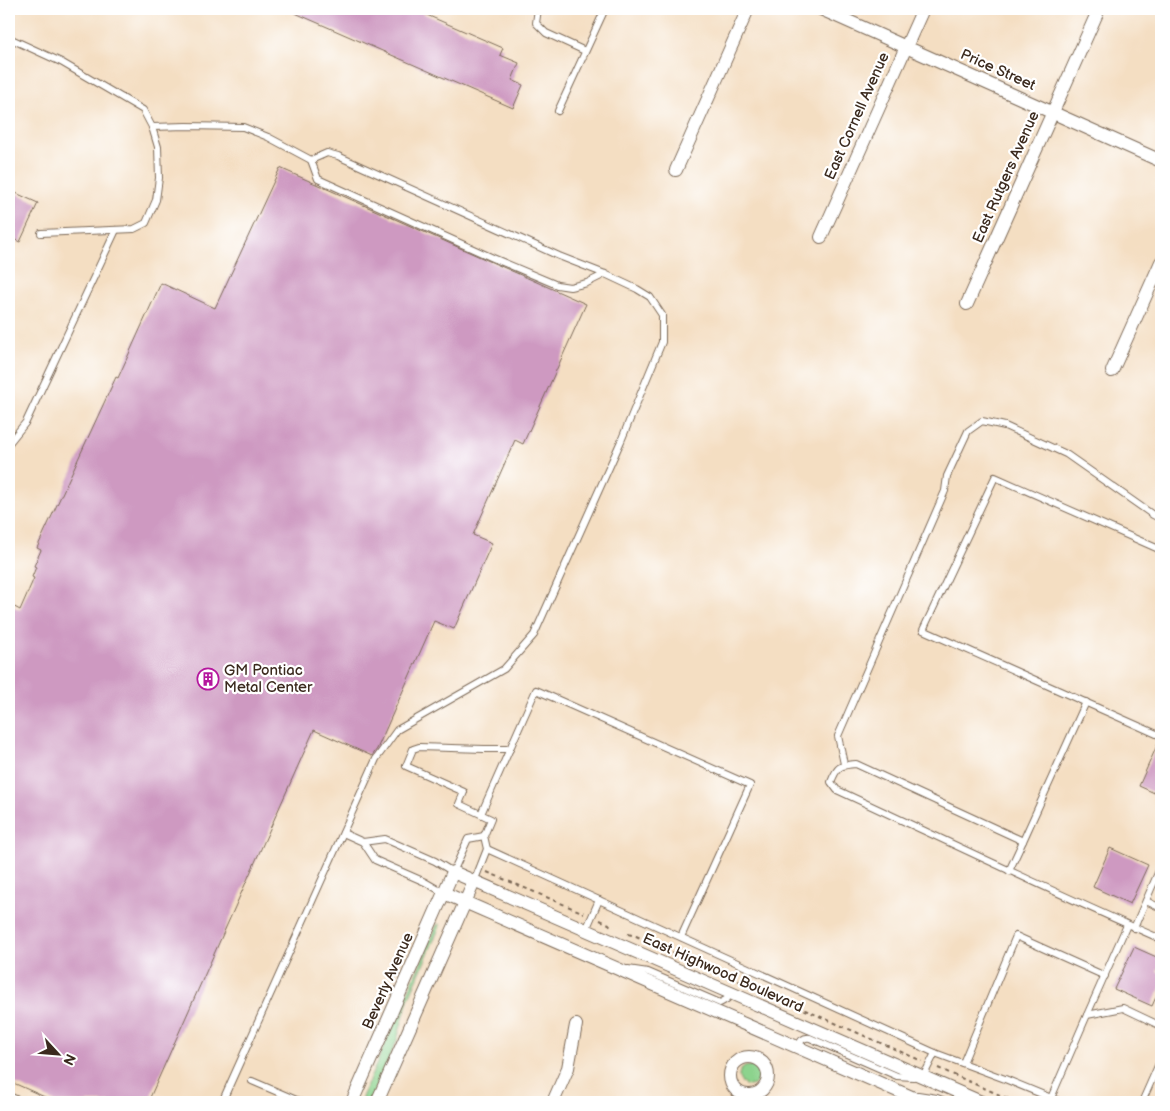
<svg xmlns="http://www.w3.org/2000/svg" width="1170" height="1111" font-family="'Balsamiq Sans',sans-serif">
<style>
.green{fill:#8cd38d;stroke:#647e56}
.building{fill:#ce99c1}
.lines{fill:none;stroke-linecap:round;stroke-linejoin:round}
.lane-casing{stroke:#7c6957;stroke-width:8}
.street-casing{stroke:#7c6957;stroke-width:14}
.path{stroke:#7c6957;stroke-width:2;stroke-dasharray:4 4;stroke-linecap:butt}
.lane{stroke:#fff;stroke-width:6}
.street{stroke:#fff;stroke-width:12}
.labels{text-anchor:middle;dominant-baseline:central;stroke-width:4.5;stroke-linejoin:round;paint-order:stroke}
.street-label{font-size:15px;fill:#3b2a1e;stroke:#fff}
.poi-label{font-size:15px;fill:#3b2a1e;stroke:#fff;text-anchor:start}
</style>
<rect width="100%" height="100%" fill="#fff"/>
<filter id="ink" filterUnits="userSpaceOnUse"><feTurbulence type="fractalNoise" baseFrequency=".02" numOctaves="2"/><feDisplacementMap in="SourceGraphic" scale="10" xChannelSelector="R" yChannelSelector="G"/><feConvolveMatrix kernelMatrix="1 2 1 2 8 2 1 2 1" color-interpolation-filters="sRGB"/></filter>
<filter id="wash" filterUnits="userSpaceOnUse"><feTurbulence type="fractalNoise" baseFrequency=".0096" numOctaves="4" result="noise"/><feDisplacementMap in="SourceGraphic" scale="20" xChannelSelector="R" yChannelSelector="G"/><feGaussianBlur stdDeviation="1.12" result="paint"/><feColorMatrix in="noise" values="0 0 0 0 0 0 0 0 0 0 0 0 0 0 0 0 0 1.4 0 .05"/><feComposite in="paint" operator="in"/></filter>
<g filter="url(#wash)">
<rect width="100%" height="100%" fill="#f4dec2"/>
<g class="green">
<path d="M439 924 440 926 408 1000 397 1040 370 1101 368 1102 362 1099V1097L437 925Z"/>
<circle cx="749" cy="1076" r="10"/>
</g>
<g id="blocks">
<g class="building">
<path d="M286 9H413L503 48 500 55 519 63 512 80 523 85 513 108Z"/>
<path d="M280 168 586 304 523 444 515 440 473 535 492 543 454 629 434 621 377 749 372 756 314 730 148 1102H56L9 1081V604L20 610 34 578 32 577 36 567 34 566 41 550 37 548 116 377 118 378 161 283 215 308Z"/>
<path d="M9 190 38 203 20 242 9 237Z"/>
<path d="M1159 741H1161V796L1139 786Z"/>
<path d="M1110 848 1148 865 1130 904 1093 887Z"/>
<path d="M1134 947 1161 959 1157 971 1161 974V986L1152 1006 1114 989Z"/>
</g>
</g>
</g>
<g filter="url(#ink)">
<use href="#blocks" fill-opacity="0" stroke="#7c6957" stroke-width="1"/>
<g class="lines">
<g class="lane-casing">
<g id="lane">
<path d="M538 9 536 23 546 33 585 51"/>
<path d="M9 38 61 62 143 110 152 127 158 147 159 178 156 200 146 223 134 229 41 233"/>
<path d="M558 111 605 9"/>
<path d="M152 127 186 126 243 127 268 137 311 160"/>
<path d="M9 443 26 422 116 230"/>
<path d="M1161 550 995 477 923 630 1161 736"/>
<path d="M844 764 838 736 945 491 947 476 968 431 982 421 1005 426 1066 454 1153 515 1161 519"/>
<path d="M481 814 536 690 750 785 681 937"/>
<path d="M343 833 363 842 375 860 425 882 444 893"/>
<path d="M1023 841 1086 702"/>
<path d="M363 842 385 839 435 861 453 872 468 839 484 836"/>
<path d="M487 849 935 1053 1005 1079 1061 1102"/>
<path d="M1009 871 1023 841 856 764C839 765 837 767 831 782L837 790C945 840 1052 892 1161 939"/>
<path d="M474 882 487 849 484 836 491 819 459 804 464 792 406 766 413 749 419 747 484 749H510"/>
<path d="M1146 901 1161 908"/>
<path d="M1134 928 1161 866"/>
<path d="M586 930 599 900"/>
<path d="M628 969 648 972 720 1003 727 999 730 993"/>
<path d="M1087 1015 1127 925"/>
<path d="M798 1047C800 1041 803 1037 810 1038L897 1076 913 1077"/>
<path d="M963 1063 1016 936 1105 976"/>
<path d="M923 1077 935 1053"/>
<path d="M252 1081 301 1102"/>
<path d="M918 1095 937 1098 947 1102"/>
<path d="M9 1096 22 1102"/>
<path d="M1051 1098 1087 1015 1123 1008 1161 1026"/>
<path d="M222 1102 376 759 397 730 504 669 534 635 621 441 662 342V315L650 297 637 289 605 274 559 256 338 156 327 153 311 160 318 179 493 258 557 285 570 287 587 283 605 274"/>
<path d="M1142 1102 1161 1059"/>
</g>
</g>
<g class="street-casing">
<g id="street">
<path d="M821 9 1161 161"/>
<path d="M676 170 748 9"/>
<path d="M821 237 923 9"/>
<path d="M967 304 1099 9"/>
<path d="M1112 371 1161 262"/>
<path d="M444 893 923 1102"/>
<circle cx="749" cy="1076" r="19"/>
<path d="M352 1102 453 872 981 1102"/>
<path d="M377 1102 474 882"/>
<path d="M553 1102 568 1068 576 1025"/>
</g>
</g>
<g class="path">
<path d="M487 872 584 913"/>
<path d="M600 920 609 924 612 928"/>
<path d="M628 934 636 936 922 1061"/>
<path d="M938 1068 1016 1102"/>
</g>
<use href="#lane" class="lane"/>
<use href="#street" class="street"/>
</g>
</g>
<defs>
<g id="building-ring" transform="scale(1.125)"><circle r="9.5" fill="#fff" stroke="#b5179e" stroke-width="1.5"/><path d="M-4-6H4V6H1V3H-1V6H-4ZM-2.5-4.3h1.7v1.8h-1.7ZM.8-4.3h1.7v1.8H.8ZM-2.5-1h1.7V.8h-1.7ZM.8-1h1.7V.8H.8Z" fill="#b5179e"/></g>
</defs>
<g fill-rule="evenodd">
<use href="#building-ring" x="208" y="679"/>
</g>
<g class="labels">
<g class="street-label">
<text transform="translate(998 70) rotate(24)">Price Street</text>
<text transform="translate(857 116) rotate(-66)">East Cornell Avenue</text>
<text transform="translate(1006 177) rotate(-66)">East Rutgers Avenue</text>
<text transform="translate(723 973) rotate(24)">East Highwood Boulevard</text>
<text transform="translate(388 981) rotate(-66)">Beverly Avenue</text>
</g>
<g class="poi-label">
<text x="224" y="670">GM Pontiac<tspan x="224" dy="17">Metal Center</tspan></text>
</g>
</g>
<rect width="1170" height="1111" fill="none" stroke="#fff" stroke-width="30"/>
<g transform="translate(58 1054) rotate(116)" stroke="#ffffff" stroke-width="4" paint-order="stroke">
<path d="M0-4L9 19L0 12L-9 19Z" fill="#3b2a1e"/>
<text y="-8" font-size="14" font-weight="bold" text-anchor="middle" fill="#3b2a1e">N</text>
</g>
</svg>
